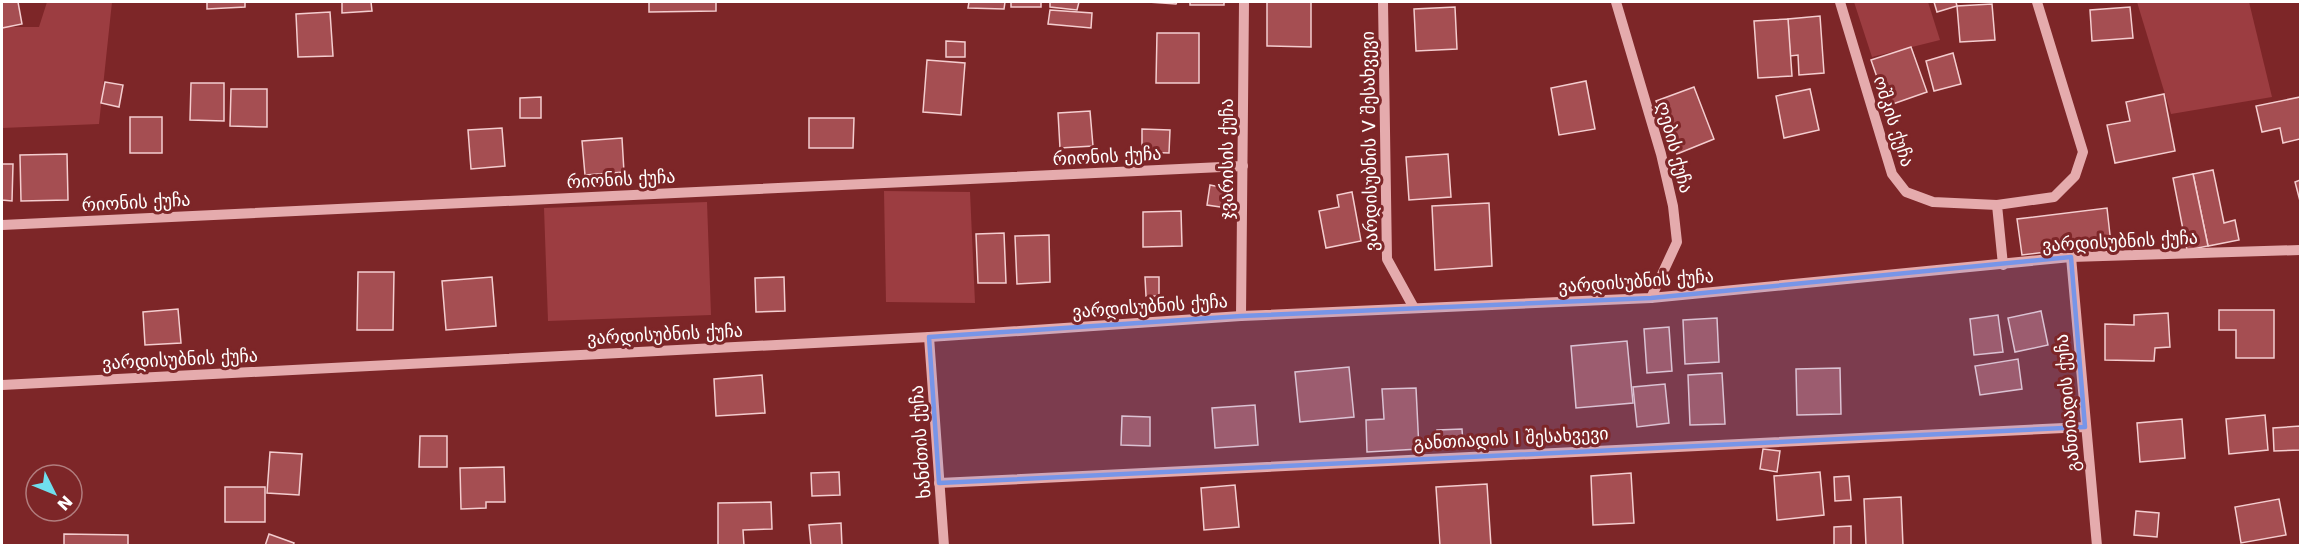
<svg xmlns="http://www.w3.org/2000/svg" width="2302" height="547" font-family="'DejaVu Sans','Noto Sans Georgian',sans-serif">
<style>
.green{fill:#9c3d41}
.building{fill:#a54e52;stroke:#f4cdcf;stroke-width:1.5}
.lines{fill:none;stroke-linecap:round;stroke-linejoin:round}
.minor{stroke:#e5abad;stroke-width:10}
.marked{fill:#7795e8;fill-opacity:0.2;stroke:#7795e8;stroke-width:4.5;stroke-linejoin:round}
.labels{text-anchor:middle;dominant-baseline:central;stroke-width:6;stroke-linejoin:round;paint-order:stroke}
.street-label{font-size:18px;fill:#fff;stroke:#7d2628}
</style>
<rect width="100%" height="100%" fill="#7d2628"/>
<g class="green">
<path d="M47 2H112L99 124 2 128V27H39Z"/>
<path d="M1854 2H1928L1940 40 1872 57Z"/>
<path d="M2137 2H2249L2272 97 2171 114Z"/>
<path d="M884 191 970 192 975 303 886 302Z"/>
<path d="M707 202 711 315 548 321 544 208Z"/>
</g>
<g class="building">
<path d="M2 2H18L22 24 2 28Z"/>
<path d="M207 2H245V7L207 9Z"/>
<path d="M342 2H371L372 11 342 13Z"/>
<path d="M649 2H716V11L649 12Z"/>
<path d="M969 2H1005L1004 9 968 8Z"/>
<rect x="1011" y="2" width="30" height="5"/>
<path d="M1050 2H1079L1077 10 1050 7Z"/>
<path d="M1148 2H1177L1176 4Z"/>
<rect x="1190" y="2" width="34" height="3"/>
<path d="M1267 2H1311V47L1267 46Z"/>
<path d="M1934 2H1956L1957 6 1937 12Z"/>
<path d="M1992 4 1995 40 1960 42 1957 6Z"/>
<path d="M1455 7 1457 49 1416 51 1414 9Z"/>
<path d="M2130 7 2133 38 2092 41 2090 10Z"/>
<path d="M1050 10 1092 13 1091 28 1048 24Z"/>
<path d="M330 12 333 56 298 57 296 14Z"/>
<path d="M1820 16 1824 73 1799 75 1798 55 1790 56 1788 19Z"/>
<path d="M1788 19 1792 76 1758 78 1754 21Z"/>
<path d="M1157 33H1199V83H1156Z"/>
<path d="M946 41 965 42V57H946Z"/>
<path d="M1911 47 1927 92 1887 106 1871 60Z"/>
<path d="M1953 53 1961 84 1934 91 1926 61Z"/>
<path d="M927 60 965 63 961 115 923 112Z"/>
<path d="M1586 81 1595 129 1559 135 1551 88Z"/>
<path d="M105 82 123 85 119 107 101 103Z"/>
<path d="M191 83H224V121L190 120Z"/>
<path d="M1694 87 1714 139 1677 154 1656 101Z"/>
<path d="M231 89H267V127L230 126Z"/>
<path d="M1810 89 1819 130 1784 138 1776 96Z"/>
<path d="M2164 94 2175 151 2115 163 2107 125 2130 121 2126 102Z"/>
<path d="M541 97V118H520V98Z"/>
<path d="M2300 97V139L2283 143 2280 128 2262 132 2256 106Z"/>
<path d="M1090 111 1093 146 1060 148 1058 113Z"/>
<rect x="130" y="117" width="32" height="36"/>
<path d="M809 118H854L853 148H809Z"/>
<path d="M502 128 505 166 471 169 468 130Z"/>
<path d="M1142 129 1170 130 1169 153 1142 152Z"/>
<path d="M622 138 624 172 585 175 582 141Z"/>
<path d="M67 154 68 200 21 201 20 155Z"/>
<path d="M1448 154 1451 197 1409 200 1406 157Z"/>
<path d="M2 164H13L12 201 2 200Z"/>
<path d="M2213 170 2224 223 2235 220 2239 240 2208 246 2193 174Z"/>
<path d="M2193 174 2208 246 2187 250 2173 178Z"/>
<path d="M2300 180V201L2295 182Z"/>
<path d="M1210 185 1230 189 1227 208 1207 205Z"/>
<path d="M1352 192 1361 241 1326 248 1319 211 1339 207 1337 195Z"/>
<path d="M1489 203 1492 266 1435 270 1432 206Z"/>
<path d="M2107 208 2111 244 2022 255 2017 219Z"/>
<path d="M1181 211 1182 246 1143 247V212Z"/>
<path d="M1004 233 1006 283H978L976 234Z"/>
<path d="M1049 235 1050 282 1017 284 1015 236Z"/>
<path d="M358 272H394L393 330H357Z"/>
<path d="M492 277 496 326 446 330 442 281Z"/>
<path d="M784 277 785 311 756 312 755 278Z"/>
<path d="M1145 277H1159V296H1146Z"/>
<path d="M178 309 181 343 145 345 143 312Z"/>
<path d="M2219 310H2274V358H2236V330H2219Z"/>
<path d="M2041 311 2048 345 2015 352 2008 318Z"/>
<path d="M2168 313 2170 347 2155 348 2154 361 2105 360V324L2134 325V315Z"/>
<path d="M1998 315 2003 352 1974 355 1970 319Z"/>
<path d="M1717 318 1719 362 1685 364 1683 320Z"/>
<path d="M1669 327 1672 371 1647 373 1644 329Z"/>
<path d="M1627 341 1633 403 1576 408 1571 346Z"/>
<path d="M2018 359 2022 389 1980 395 1975 366Z"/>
<path d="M1349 367 1354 417 1300 422 1295 372Z"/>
<path d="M1840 368 1841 414 1797 415 1796 369Z"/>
<path d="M1722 373 1725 424 1690 425 1688 375Z"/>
<path d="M762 375 765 413 716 416 714 379Z"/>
<path d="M1665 384 1669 423 1637 427 1633 387Z"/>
<path d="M1416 388 1419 449 1367 452 1366 420 1384 419 1382 389Z"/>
<path d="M1255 405 1258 445 1215 448 1212 408Z"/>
<path d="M2265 415 2268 450 2229 454 2226 419Z"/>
<path d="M1122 416 1150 417V446L1121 445Z"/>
<path d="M2182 419 2185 458 2140 462 2137 423Z"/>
<path d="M2300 426V450L2274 451 2273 428Z"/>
<path d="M1462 429 1463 443 1437 444V430Z"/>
<path d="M420 436H447V467H419Z"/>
<path d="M1763 449 1780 451 1777 472 1760 469Z"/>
<path d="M270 452 302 454 299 495 267 493Z"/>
<path d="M504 467 505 502H486V508L461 509 460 468Z"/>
<path d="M839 472 840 495 812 496 811 473Z"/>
<path d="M1820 472 1824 515 1777 520 1774 476Z"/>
<path d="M1631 473 1634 523 1593 525 1591 476Z"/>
<path d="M1849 476 1851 500 1835 501 1834 477Z"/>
<path d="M1487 484 1491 546H1440L1436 487Z"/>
<path d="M1235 485 1239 527 1204 530 1201 488Z"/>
<rect x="225" y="487" width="40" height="35"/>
<path d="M1901 497 1903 546H1866L1864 499Z"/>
<path d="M2279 499 2286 535 2241 543 2235 507Z"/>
<path d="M771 502 772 529 743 530 744 546H718V503Z"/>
<path d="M2136 511 2159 513 2157 537 2134 535Z"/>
<path d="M841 523 842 546H811L809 525Z"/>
<path d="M1851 526V546H1834V527Z"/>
<path d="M64 534 128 535V546H64Z"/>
<path d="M269 534 294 543 293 546H265Z"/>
</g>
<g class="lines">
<g class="minor">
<path d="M1383 2 1387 259 1414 308"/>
<path d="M1616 2 1661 154 1673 206 1677 242 1651 298"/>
<path d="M1840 2 1892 174 1906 192 1933 202 1997 205"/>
<path d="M2 225 1243 166"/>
<path d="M2071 257 2097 546"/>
<path d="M2003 265 1997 205 2054 197 2075 176 2083 152 2037 2"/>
<path d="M1241 316 1244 2"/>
<path d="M929 337 944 546"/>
<path d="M2 385 929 337 1241 316 1651 298 2071 257 2300 250"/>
<path d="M939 483 2085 427"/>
</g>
</g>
<path class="marked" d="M2071 257 2085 427 939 483 929 337 1241 316 1651 298Z"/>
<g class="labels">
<g class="street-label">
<text transform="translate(1894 121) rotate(72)">ოშკის ქუჩა</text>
<text transform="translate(1369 141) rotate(-91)">ვარდისუბნის V შესახვევი</text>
<text transform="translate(1675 147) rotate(75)">ღების ქუჩა</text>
<text transform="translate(1107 156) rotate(-3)">რიონის ქუჩა</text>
<text transform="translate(1226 159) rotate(-90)">ჯვარისის ქუჩა</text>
<text transform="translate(621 179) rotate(-3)">რიონის ქუჩა</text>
<text transform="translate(136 202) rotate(-3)">რიონის ქუჩა</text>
<text transform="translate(2120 241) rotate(-3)">ვარდისუბნის ქუჩა</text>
<text transform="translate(1636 281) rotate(-4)">ვარდისუბნის ქუჩა</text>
<text transform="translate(1150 306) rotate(-4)">ვარდისუბნის ქუჩა</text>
<text transform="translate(665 334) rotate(-3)">ვარდისუბნის ქუჩა</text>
<text transform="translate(180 359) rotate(-3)">ვარდისუბნის ქუჩა</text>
<text transform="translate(2067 403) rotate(-95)">განთიადის ქუჩა</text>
<text transform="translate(1511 438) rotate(-3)">განთიადის I შესახვევი</text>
<text transform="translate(920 442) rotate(-94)">ხანძთის ქუჩა</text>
</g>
</g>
<rect width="2302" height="547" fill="none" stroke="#ffffff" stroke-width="6"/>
<g transform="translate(54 493) rotate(133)"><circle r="28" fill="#7d2628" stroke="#b17d7e" stroke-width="1.5"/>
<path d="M0-4.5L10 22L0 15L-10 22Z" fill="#70dfee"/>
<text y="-9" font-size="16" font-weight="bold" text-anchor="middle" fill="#ffffff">N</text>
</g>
</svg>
